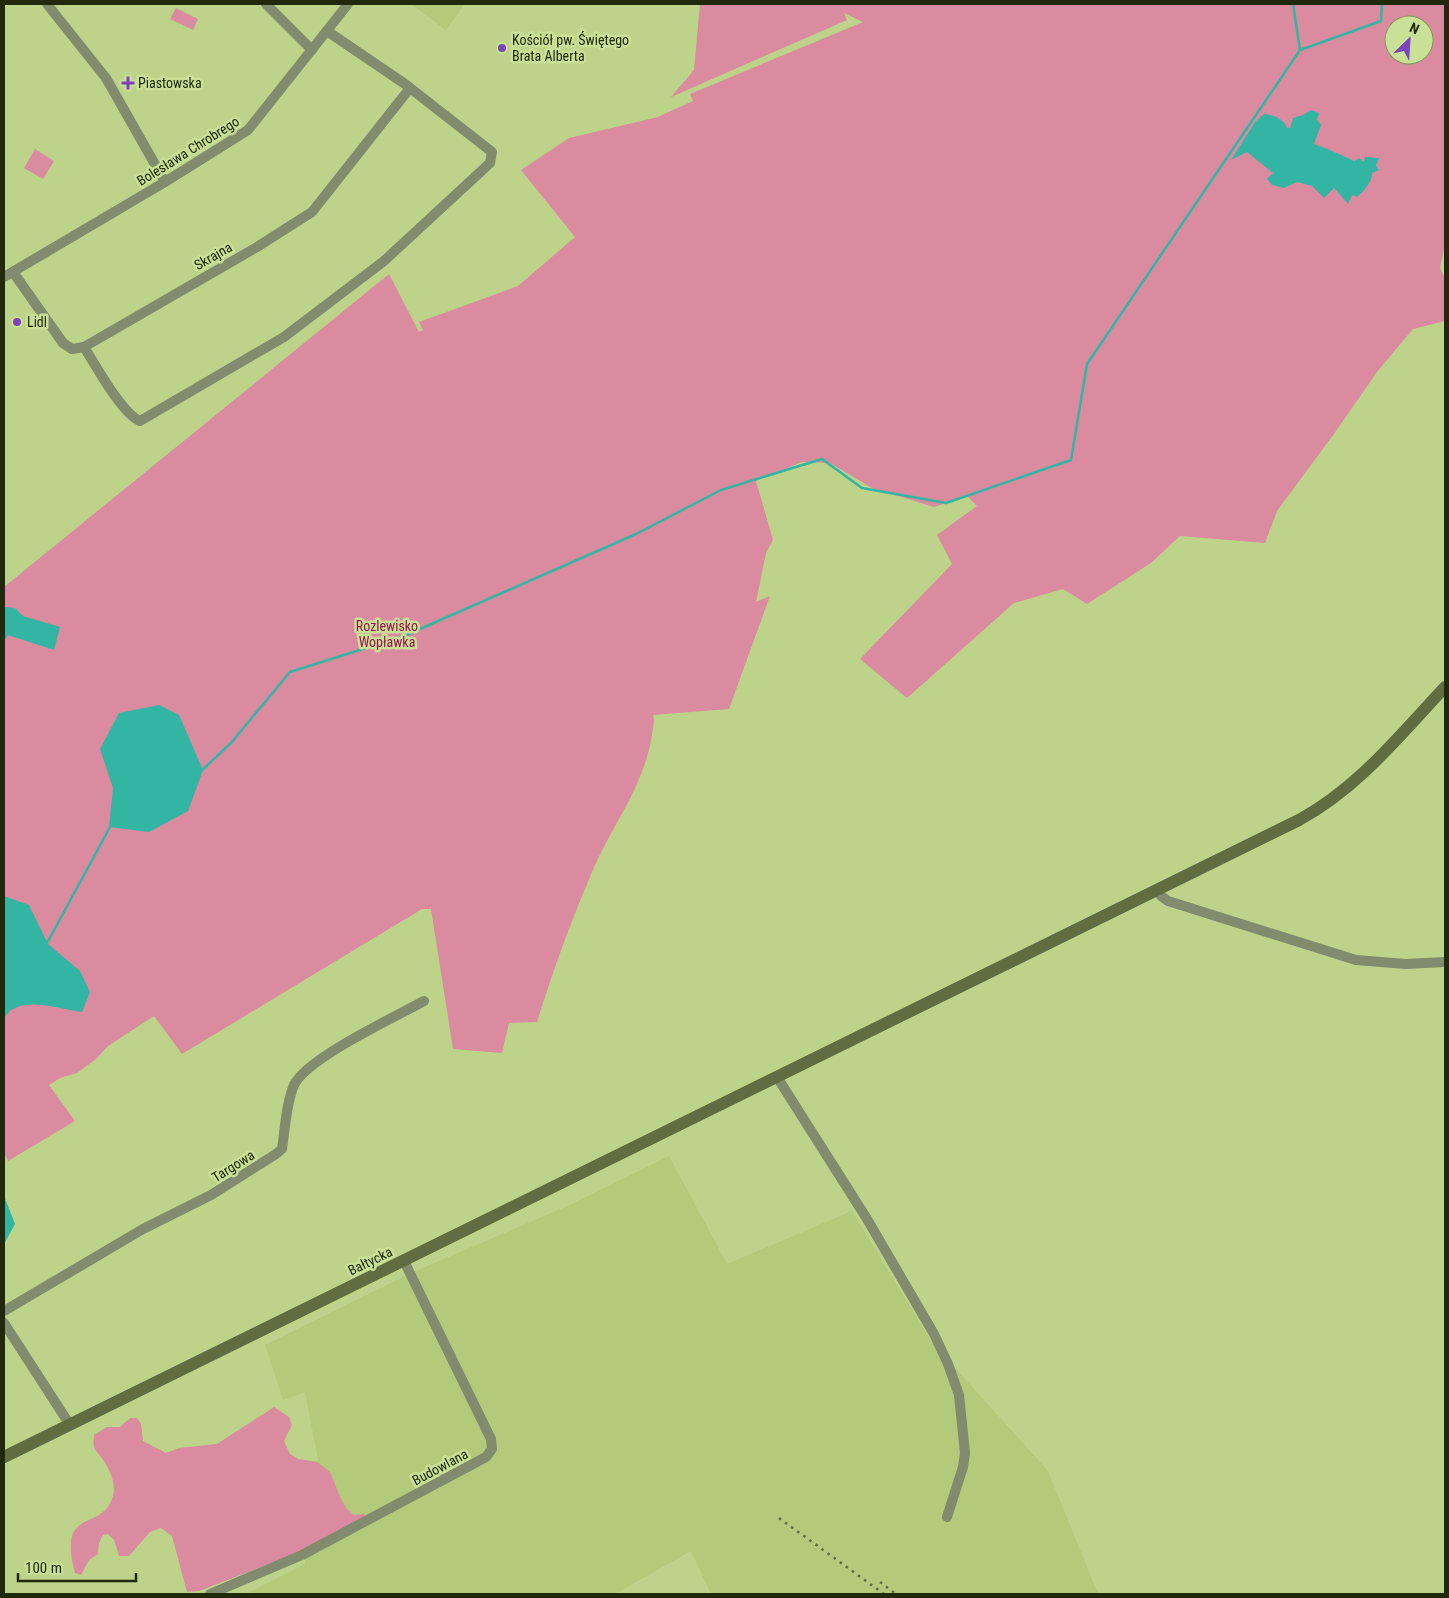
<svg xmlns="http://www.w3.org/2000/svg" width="1449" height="1598" font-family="'Roboto Condensed',sans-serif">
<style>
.built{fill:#b2ca7a}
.green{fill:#da8ba0;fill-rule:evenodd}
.water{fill:#33b5a4}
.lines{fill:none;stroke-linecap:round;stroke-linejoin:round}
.stream{stroke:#33b5a4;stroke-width:2.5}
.minor{stroke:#818b6d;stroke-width:10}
.secondary{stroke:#606d41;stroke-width:12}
.rail{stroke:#5f6d3e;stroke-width:2.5;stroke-dasharray:2.5 5;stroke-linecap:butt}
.poi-dot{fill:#7c43ba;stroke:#c9e097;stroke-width:2}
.labels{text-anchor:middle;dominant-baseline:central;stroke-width:5;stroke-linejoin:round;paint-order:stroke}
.poi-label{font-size:14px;fill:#21290c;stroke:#c9e097;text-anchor:start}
.street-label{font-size:14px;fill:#21290c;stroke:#c9e097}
.park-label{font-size:14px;fill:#9a124d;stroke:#c9e097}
</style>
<rect width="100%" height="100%" fill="#bdd38a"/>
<g class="built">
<path d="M411 4H465L446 30Z"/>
<path d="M669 1156 727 1264 852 1211 931 1341 1048 1471 1098 1594H711L691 1551 615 1594H246L305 1564 296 1464 318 1460 305 1392 283 1400 265 1345 411 1273 570 1205Z"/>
</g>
<g class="green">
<path d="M700 4H1445V245L1440 268 1445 279V321L1413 329 1377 372 1336 431 1277 511 1265 543 1180 536 1151 563 1087 604 1063 589 1014 603 907 698 860 659 952 564 937 535 977 506 967 496 934 507 872 488 830 463 802 462 756 481 773 540 766 553 756 602 770 596 729 709 653 715C655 721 653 728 652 734 645 785 612 825 592 872 571 921 553 971 537 1022L509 1023 502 1053 453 1049 431 909H422L182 1054 154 1016 108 1046 96 1059 77 1073 60 1078 49 1085 75 1121 8 1161 4 1153V587L389 274 419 332 423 330 419 322 518 286 575 237 521 170 569 138 658 117 693 101 690 94 863 22 844 13 847 20 671 97 694 70ZM1394 25H1424V55H1394Z"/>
<path d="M176 8 198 19 193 30 170 19Z"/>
<path d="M35 149 54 161 43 179 24 168Z"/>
<path d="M274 1407 289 1417 292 1425 284 1441 290 1454 298 1459 317 1462 330 1472 341 1499 347 1509 354 1515 364 1514 367 1519 308 1549 199 1591 187 1592 172 1536 161 1528 150 1532 129 1556H119L114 1540 108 1534 103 1535 99 1543 98 1554 89 1560 81 1575 75 1573C57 1504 102 1534 113 1496 116 1484 110 1469 103 1460 101 1456 95 1451 94 1447 93 1444 94 1438 94 1435L107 1427H120L130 1418H137L141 1424 143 1441 166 1453 179 1448 217 1444Z"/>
</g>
<g class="water">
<path d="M1311 110 1319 113 1317 120 1321 125 1314 144C1329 149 1341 155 1354 161L1359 158 1364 162 1365 157 1379 158 1376 165 1379 170 1372 173C1373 181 1363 192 1357 197L1352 195 1348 204 1334 188 1324 198 1312 186 1297 182 1284 188 1272 185 1267 179 1273 173 1247 152 1231 160 1255 122 1264 114C1273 115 1284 119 1287 128H1290L1293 118 1303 115Z"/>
<path d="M4 607 15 608 23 616 60 627 54 650 8 635 4 642Z"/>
<path d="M159 705 179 715 203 770 188 811 149 832 109 827 113 788 100 749 119 713Z"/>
<path d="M4 896 29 905 48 944 80 971 90 992 82 1012C60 1009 16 993 4 1019Z"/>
<path d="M4 1196 15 1224 4 1244Z"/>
</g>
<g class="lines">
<g class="stream">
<path d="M1300 50 1381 21 1382 4"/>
<path d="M200 772 231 743 290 672 404 636 636 534 721 490 822 459 862 488 946 503 1071 460 1087 364 1300 50 1293 4"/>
<path d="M46 945 110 827"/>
</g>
<g class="minor">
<path d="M47 4 106 78 165 182"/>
<path d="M266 4 312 50"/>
<path d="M13 272 63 343 72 349 84 347 257 247 312 212 410 88"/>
<path d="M4 277 165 182 248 130 348 4"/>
<path d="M84 347C95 364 122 414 140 421L284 337 384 261 490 163 492 152 405 84 327 31"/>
<path d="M1158 890 1161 896 1168 901 1356 960 1406 964 1445 962"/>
<path d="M777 1077 867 1219 934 1334 948 1364 959 1395 965 1453 963 1467 947 1517"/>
<path d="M4 1311 143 1229 211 1195 276 1154 282 1149C285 1129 286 1104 294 1085 307 1058 395 1017 424 1001"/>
<path d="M4 1323 70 1425"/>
<path d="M210 1594 302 1555 486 1457 492 1449 491 1439 404 1261"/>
</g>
<path class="secondary" d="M4 1457 1299 820C1358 788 1400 735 1445 687"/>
<g class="rail">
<path d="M779 1518 884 1594"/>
<path d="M880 1582 896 1594"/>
</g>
</g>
<g class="poi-dot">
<circle cx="502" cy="48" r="5"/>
<path d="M125.5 75.5h5v5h5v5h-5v5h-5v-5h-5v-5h5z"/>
<circle cx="17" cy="322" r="5"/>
</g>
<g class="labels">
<g class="poi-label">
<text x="512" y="40">Kościół pw. Świętego<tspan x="512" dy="16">Brata Alberta</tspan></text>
<text x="138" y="83">Piastowska</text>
<text x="27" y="322">Lidl</text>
</g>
<g class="street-label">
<text transform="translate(188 151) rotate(-32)">Bolesława Chrobrego</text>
<text transform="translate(213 256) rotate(-30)">Skrajna</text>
<text transform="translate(233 1166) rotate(-32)">Targowa</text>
<text transform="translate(370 1261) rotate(-26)">Bałtycka</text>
<text transform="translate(440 1467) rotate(-28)">Budowlana</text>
</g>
<g class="park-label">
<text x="387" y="626">Rozlewisko<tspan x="387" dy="16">Wopławka</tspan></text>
</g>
</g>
<rect width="1449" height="1598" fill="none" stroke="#21290c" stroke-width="10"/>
<g transform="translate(1409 40) rotate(25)"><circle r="24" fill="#c9e097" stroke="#86975f"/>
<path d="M0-4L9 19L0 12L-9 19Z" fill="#7c43ba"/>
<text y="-8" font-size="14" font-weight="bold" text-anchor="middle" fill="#21290c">N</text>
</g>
<path d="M18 1573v8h118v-8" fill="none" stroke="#21290c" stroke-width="2.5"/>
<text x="25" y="1573" font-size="15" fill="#21290c" stroke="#c9e097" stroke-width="4" paint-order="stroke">100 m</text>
</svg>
